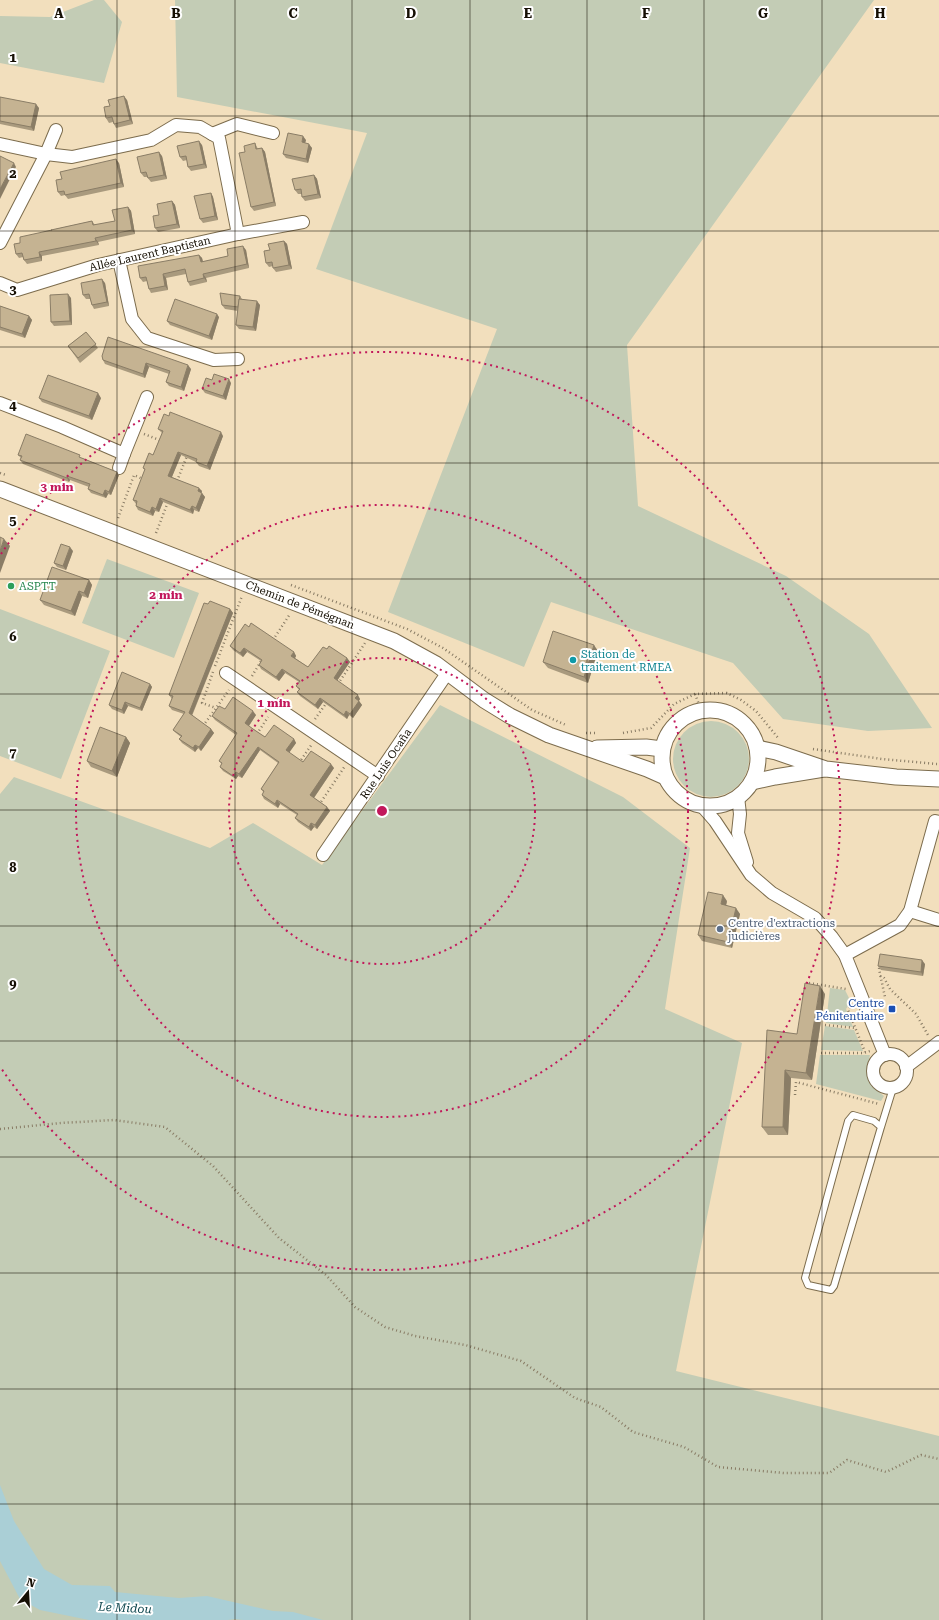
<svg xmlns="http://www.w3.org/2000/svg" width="939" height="1620" font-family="'Roboto Serif',serif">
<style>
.green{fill:#c3ccb5}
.water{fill:#aacfd6}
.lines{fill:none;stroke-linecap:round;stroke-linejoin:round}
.service-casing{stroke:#7c6c4d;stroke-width:8}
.minor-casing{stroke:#7c6c4d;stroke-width:14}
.tertiary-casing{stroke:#7c6c4d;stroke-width:17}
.path{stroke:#887b64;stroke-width:2.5;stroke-dasharray:1 3;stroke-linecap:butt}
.service{stroke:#fff;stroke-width:6}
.minor{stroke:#fff;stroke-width:12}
.tertiary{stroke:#fff;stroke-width:15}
.wall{fill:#a99a7e}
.shaded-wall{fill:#8a7d66}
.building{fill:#c5b392;stroke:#8a7d66}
.grid{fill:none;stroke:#150f04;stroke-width:1;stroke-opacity:0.55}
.ring{fill:none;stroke:#c2185b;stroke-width:2;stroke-dasharray:2 4}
.leisure-dot{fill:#2e9e5b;stroke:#fff;stroke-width:1.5}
.culture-dot{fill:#0f9aa8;stroke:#fff;stroke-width:1.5}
.service-dot{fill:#5c6f8a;stroke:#fff;stroke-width:1.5}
.transit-dot{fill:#1a4fb4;stroke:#fff;stroke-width:1.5}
.labels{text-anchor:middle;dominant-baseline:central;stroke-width:4;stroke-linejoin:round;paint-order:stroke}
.street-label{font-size:11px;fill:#150f04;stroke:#fff}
.leisure-label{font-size:11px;fill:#27864d;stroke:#fff;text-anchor:start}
.culture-label{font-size:11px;fill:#0d838f;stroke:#fff;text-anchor:start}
.service-label{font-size:11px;fill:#4e5e75;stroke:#fff;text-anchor:start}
.transit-label{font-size:11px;fill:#164399;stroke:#fff;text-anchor:end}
.water-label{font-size:12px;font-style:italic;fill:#0d454d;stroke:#fff}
.grid-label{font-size:13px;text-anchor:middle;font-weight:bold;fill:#150f04;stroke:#fff;stroke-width:4;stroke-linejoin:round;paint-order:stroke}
.centre{fill:#c2185b;stroke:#fff;stroke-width:2}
.ring-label{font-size:12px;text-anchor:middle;font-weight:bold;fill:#c2185b;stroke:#fff;stroke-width:4;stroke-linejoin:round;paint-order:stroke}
</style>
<rect width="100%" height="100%" fill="#f2dfbd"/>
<g class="green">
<path d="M94 0H104L122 22 104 83 0 63V16L50 17Z"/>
<path d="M175 0H874L627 345 638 506 786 576 869 634 932 728 868 731 783 719 733 663 551 602 524 667 388 612 497 329 316 269 367 133 177 97Z"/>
<path d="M107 559 199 593 174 658 82 623Z"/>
<path d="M0 609 110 651 61 779 0 756Z"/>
<path d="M440 705 623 797 690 848 665 1009 742 1043 676 1371 939 1436V1620H0V794L14 777 210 848 253 823 322 865Z"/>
<circle cx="711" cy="759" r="38"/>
<path d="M830 988 845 990 851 1002 846 1009 853 1027 826 1023Z"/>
<path d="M825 1026 854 1030 863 1051 821 1050Z"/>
<path d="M820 1055H870C865 1077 866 1082 884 1096L881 1101 816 1084Z"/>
</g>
<path class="water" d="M0 1485 14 1521 44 1569 72 1585 110 1586 115 1592 179 1598 207 1596 273 1611 293 1612 323 1620H243L235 1619 228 1620H89L40 1610 20 1599 0 1561Z"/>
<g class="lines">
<g class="service-casing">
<path id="service" d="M881 1127 834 1286 831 1290 808 1285 805 1278 848 1121 853 1115 874 1121 881 1127 893 1088"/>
</g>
<g class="minor-casing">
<g id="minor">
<path d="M212 134 237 124 273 133"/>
<path d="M0 144 46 154 72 157 151 140 176 125 200 127 219 138 238 234"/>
<path d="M0 243 46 154 56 130"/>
<path d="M119 260 132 319 147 338 214 360 238 359"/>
<path d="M0 283 17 290 98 265 238 234 303 222"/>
<path d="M0 403 62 427 124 454 147 397"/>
<path d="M119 468 124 454"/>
<path d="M226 673 378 776"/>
<path d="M738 797 740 814 738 833 747 862"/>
<path d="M701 805 715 821 751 875 772 893 815 918 832 937 845 955 885 1055"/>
<path d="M323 855 448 672"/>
<path d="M910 911 939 920"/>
<path d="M845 955 900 925 910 911 935 821 939 822"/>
<circle cx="890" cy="1071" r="17"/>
<path d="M906 1067 939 1042"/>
</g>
</g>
<g class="tertiary-casing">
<g id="tertiary">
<path d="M0 489 394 641 436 664 484 700 510 716 549 735 647 769 665 777"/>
<circle cx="710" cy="758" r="48"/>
<path d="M597 748 646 747 662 749"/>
<path d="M757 748 776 752 826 769 896 777 939 779"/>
<path d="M752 782 775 777 824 769"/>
</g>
</g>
<g class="path">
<path d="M144 434 162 441"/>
<path d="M0 473 6 475"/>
<path d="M177 481 187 456"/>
<path d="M118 518 134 475 145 480"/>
<path d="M156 533 168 502"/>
<path d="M291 585 407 629 443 648 532 710 566 725"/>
<path d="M273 640 290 614"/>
<path d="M215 666 242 596"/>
<path d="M213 672 202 703 216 708"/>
<path d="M252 676 263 658"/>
<path d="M338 684 365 643"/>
<path d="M695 694 701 710"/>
<path d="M315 719 327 702"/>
<path d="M203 726 229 690"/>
<path d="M586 733H597"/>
<path d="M623 733 651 728 674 704 695 694 727 693 741 700 756 711 779 739"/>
<path d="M257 734 268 717"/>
<path d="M813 749 882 759 937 764"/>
<path d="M299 763 312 744"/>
<path d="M319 805 345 766"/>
<path d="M880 964 879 969 885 997"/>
<path d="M880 976 884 978 890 989 916 1014 928 1035"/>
<path d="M809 983 846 989"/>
<path d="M852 1004 848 1010 865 1052"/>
<path d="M825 1025 856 1028"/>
<path d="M821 1053H863L870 1051"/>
<path d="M795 1095 796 1082 879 1104"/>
<path d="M0 1129 61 1123 114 1120 165 1127 213 1166 279 1238 326 1275 355 1307 385 1327 415 1336 465 1345 521 1361 575 1398 601 1407 633 1432 684 1447 718 1467 784 1473H829L847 1460 886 1472 921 1455 939 1459"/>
</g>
<use href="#service" class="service"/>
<use href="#minor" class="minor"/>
<use href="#tertiary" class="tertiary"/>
</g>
<g class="wall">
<path d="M0 97 39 108 34 131 0 124Z"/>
<path d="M127 100 133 124 116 128 113 122 109 123 106 118 110 106Z"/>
<path d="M306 140 305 143 312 148 308 163 286 158 283 154Z"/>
<path d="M255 143 258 149 262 148 265 152 276 206 254 211 251 207 245 152Z"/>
<path d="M202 145 207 168 191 171 188 167 187 160 183 161 180 157Z"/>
<path d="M162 156 167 179 151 182 147 177H144L141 173Z"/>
<path d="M119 163 124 187 68 199 65 195 61 196 58 192 62 179Z"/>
<path d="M314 175 317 179 321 198 305 201 302 197V194H298L295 190Z"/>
<path d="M211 193 213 197 218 220 203 223 200 219Z"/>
<path d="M172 201 175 205 180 228 158 232 155 228 159 215Z"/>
<path d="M128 207 131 211 135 234 98 242 99 245 42 256V261L27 264 24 260 23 257 19 258 16 254 20 243 51 231V230L92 221 95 225 115 221Z"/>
<path d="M284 241 287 244 292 269 276 272 273 268V266L269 267 266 263 270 250Z"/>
<path d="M246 250 249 268 206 278 207 282 190 286 188 282 186 274 166 278 168 290 151 293 149 289 147 281 143 282 140 278 199 255 202 258 203 262 228 256Z"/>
<path d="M105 283 109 306 94 309 92 305 90 299H86L83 295Z"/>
<path d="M240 296 242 299 260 305 256 331 239 329 236 325 238 311 225 309 222 305Z"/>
<path d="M71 298 72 325 54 326 51 322Z"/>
<path d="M0 306 29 316 32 320 25 338 0 330Z"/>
<path d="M219 317 212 340 170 325 167 321Z"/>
<path d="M86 332 98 348 80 363 68 346Z"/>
<path d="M102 356 191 369 184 391 169 386 166 382 169 374 149 367 145 378 105 364 103 360Z"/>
<path d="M212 380 231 383 226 400 205 393 202 389Z"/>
<path d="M39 398H101L92 420 42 402Z"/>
<path d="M158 429 223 436 210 470 199 466 196 462 181 455 172 477 202 491 201 493 205 497 199 512 194 510 193 514 163 502 159 512 155 511 153 516 138 510 136 506V504L133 500 145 470 143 468 153 455 162 433Z"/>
<path d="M18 455 82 458 117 472 119 475 111 495 108 494 106 498 91 493 88 489 89 487 70 480 69 482 23 464 20 460 21 458Z"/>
<path d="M73 551 66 570 57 567 54 563Z"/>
<path d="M89 580 92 585 88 598 82 596 75 616 44 605 40 600Z"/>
<path d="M208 604 230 609 233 613 192 716 211 729 214 733 201 751 198 748 195 752 182 743 179 739 181 737 176 733 173 730 184 714 172 710 169 706 172 699 169 695Z"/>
<path d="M249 627 294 652 296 656 295 658 308 667 327 649 347 658 350 662 337 681 360 699 359 701 362 705 353 718 349 715 347 719 323 702 318 709 300 696 297 692 299 690 296 686 299 682 285 673 279 681 261 669 259 665 261 661 247 652 243 657 233 650 230 646Z"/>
<path d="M598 651 588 683 548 668 543 662Z"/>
<path d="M150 684 152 687 142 711 128 706 124 714 112 709 109 705Z"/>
<path d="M225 709 256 715 249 726 265 737 294 739 296 743 289 753 303 762 334 768 314 798 327 807 330 811 317 829 314 827 311 831 298 822 295 818 297 815 280 804 278 808 264 799 262 795 264 793 261 789 278 763 260 750 242 778 238 776 236 779 223 771 220 767 222 764 219 761 236 735 215 720 212 716Z"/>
<path d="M126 737 130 743 117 777 91 767 87 761Z"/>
<path d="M727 901 726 905 740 914 732 948 702 941 698 935Z"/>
<path d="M925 964 923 976 881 970 878 966Z"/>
<path d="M825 994 812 1080 791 1078 788 1135H768L762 1127 797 1034Z"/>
</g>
<g class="shaded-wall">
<path d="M124 96 127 100 133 124 130 120Z"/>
<path d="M36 104 39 108 34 131 31 127Z"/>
<path d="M303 136 306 140 304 146 302 142Z"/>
<path d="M199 141 202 145 207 168 204 164Z"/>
<path d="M309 144 312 148 308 163 306 159Z"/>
<path d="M262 148 265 152 276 206 274 202Z"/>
<path d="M159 152 162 156 167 179 164 175Z"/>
<path d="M116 159 119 163 124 187 121 183Z"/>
<path d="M14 163 16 167 0 199V189Z"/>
<path d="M314 175 317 179 321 198 318 194Z"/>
<path d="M211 193 213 197 218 220 215 216Z"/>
<path d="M172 201 175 205 180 228 177 224Z"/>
<path d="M128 207 131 211 135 234 132 230Z"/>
<path d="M95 238 98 242 99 245 96 241Z"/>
<path d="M284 241 287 244 292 269 289 265Z"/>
<path d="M243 246 246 250 249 268 247 264Z"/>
<path d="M39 252 42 256V261L40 257Z"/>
<path d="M199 255 202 258 204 266 201 262Z"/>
<path d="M163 274 166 278 168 290 165 286Z"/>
<path d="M203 274 206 278 207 282 204 278Z"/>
<path d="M102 279 105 283 109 306 107 302Z"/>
<path d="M68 294 71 298 72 325 70 321Z"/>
<path d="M257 301 260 305 256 331 253 327Z"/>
<path d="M217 314 219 317 212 340 209 336Z"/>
<path d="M29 316 32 320 25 338 22 334Z"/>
<path d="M146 363 149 367 145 378 143 374Z"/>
<path d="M188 365 191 369 184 391 181 387Z"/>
<path d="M229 379 231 383 226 400 223 396Z"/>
<path d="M98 393 101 398 92 420 89 416Z"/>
<path d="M221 432 223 436 210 470 207 466Z"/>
<path d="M178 452 181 455 171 479 168 476Z"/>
<path d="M117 472 119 475 111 495 109 492Z"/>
<path d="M67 476 70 480 69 482 67 478Z"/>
<path d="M199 488 202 491 200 495 198 491Z"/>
<path d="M105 490 108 494 106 498 103 495Z"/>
<path d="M202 493 205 497 199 512 196 508Z"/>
<path d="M160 498 163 502 159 512 156 509Z"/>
<path d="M192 506 194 510 193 514 190 510Z"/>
<path d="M152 507 155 511 153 516 150 512Z"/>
<path d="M4 539 10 546 0 573V551Z"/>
<path d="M70 547 73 551 66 570 63 566Z"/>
<path d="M89 580 92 585 88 598 84 593Z"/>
<path d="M79 591 82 596 75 616 71 611Z"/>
<path d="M230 609 233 613 191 717 189 713Z"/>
<path d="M594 645 598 651 588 683 584 677Z"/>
<path d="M244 648 247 652 243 657 240 653Z"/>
<path d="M294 652 296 656 294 660 291 656Z"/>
<path d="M347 658 350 662 336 682 334 678Z"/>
<path d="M282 669 285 673 279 681 276 677Z"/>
<path d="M150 684 152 687 142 711 140 708Z"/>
<path d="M358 695 360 699 358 702 355 698Z"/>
<path d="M320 698 323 702 318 709 315 705Z"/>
<path d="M359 701 362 705 353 718 350 714Z"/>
<path d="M125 702 128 706 124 714 122 710Z"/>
<path d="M253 711 256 715 248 727 245 723Z"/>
<path d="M346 711 349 715 347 719 344 715Z"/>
<path d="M211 729 214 733 201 751 199 747Z"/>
<path d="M126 737 130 743 117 777 112 771Z"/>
<path d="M294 739 296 743 288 754 286 750Z"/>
<path d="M195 745 198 748 195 752 193 748Z"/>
<path d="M258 747 260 750 242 778 239 774Z"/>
<path d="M331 764 334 768 313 799 310 795Z"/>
<path d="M236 772 238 776 236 779 233 776Z"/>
<path d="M277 800 280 804 278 808 275 804Z"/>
<path d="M327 807 330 811 317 829 315 825Z"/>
<path d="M311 823 314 827 311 831 309 827Z"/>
<path d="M723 895 727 901 725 910 721 904Z"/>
<path d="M736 908 740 914 732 948 728 942Z"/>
<path d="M922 960 925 964 923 976 921 972Z"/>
<path d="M820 986 825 994 812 1080 806 1073Z"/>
<path d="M785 1070 791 1078 788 1135 783 1127Z"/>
</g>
<g class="building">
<path d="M124 96 130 120 114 124 112 117 106 118 104 107 110 106 108 100Z"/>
<path d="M0 97 36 104 31 127 0 121Z"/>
<path d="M288 133 303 136 302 142 309 144 306 159 283 154Z"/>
<path d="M199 141 204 164 188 167 186 156 180 157 177 146Z"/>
<path d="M255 143 256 149 262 148 274 202 251 207 239 153 245 152 244 146Z"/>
<path d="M159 152 164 175 148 178 146 172 141 173 137 157Z"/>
<path d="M0 156 14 163 0 189Z"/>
<path d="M116 159 121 183 65 195 64 191 58 192 56 180 62 179 60 172Z"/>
<path d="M314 175 318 194 302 197 301 189 295 190 292 179Z"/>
<path d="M211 193 215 216 200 219 194 196Z"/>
<path d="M172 201 177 224 155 228 153 216 159 215 157 204Z"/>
<path d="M128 207 132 230 95 238 96 241 39 252 40 257 24 260 22 253 16 254 14 244 20 243V237L52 230H51L92 221 93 225 115 221 112 210Z"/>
<path d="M284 241 289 265 273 268 272 262 266 263 264 251 270 250 268 244Z"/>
<path d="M243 246 247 264 203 274 204 278 188 282 185 269 163 274 165 286 149 289 146 277 140 278 138 266 199 255 201 262 228 256 227 249Z"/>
<path d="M102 279 107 302 92 305 89 294 83 295 81 283Z"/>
<path d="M220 293 240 296 238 307 222 305Z"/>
<path d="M68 294 70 321 51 322 50 295Z"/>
<path d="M175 299 217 314 209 336 167 321Z"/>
<path d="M239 299 257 301 253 327 236 325Z"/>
<path d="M0 306 29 316 22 334 0 327Z"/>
<path d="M86 332 96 344 78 358 68 346Z"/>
<path d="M108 337 188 365 181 387 166 382 170 371 146 363 143 374 103 360 102 356Z"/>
<path d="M214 374 229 379 223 396 202 389 206 378 212 380Z"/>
<path d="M48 375 98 393 89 416 39 398Z"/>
<path d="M170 412 221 432 207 466 196 462 197 459 178 452 168 476 199 488 198 491 202 493 196 508 192 506 190 510 160 498 156 509 152 507 150 512 136 506 137 501 133 500 145 469 143 468 149 453 153 455 163 431 158 429 164 414 169 416Z"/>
<path d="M26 434 80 455 79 457 117 472 109 492 105 490 103 495 88 489 90 484 67 476V478L20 460 22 456 18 455Z"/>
<path d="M0 537 4 539 0 551Z"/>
<path d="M61 544 70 547 63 566 54 563Z"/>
<path d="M52 567 89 580 84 593 79 591 71 611 40 600Z"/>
<path d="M210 601 230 609 189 713 211 729 199 747 195 745 193 748 179 739 182 736 173 730 185 712 169 706 173 696 169 695 204 603 208 604Z"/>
<path d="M251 623 294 652 291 656 308 667 323 647 327 649 329 646 347 658 334 678 358 695 355 698 359 701 350 714 346 711 344 715 320 698 315 705 297 692 300 689 296 686 300 681 282 669 276 677 259 665 262 660 244 648 240 653 230 646 245 624 249 627Z"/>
<path d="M553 631 594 645 584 677 543 662Z"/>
<path d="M122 672 150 684 140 708 125 702 122 710 109 705Z"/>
<path d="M233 697 253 711 245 723 253 729 265 737 274 725 294 739 286 750 303 762 311 751 331 764 310 795 327 807 315 825 311 823 309 827 295 818 298 814 277 800 275 804 262 795 264 791 261 789 279 762 258 747 239 774 236 772 233 776 220 767 222 763 219 761 237 733 212 716 219 706 225 709Z"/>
<path d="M100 727 126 737 112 771 87 761Z"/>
<path d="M708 892 723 895 721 904 736 908 728 942 698 935Z"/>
<path d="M880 954 922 960 921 972 878 966Z"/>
<path d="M805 983 820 986 806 1073 785 1070 783 1127H762L767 1030 797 1034Z"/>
</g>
<path class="grid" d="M117 0V1620M235 0V1620M352 0V1620M470 0V1620M587 0V1620M704 0V1620M822 0V1620M0 116H939M0 231H939M0 347H939M0 463H939M0 579H939M0 694H939M0 810H939M0 926H939M0 1041H939M0 1157H939M0 1273H939M0 1389H939M0 1504H939"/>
<g class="ring">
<circle cx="382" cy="811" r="153"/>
<circle cx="382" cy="811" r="306"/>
<path d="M1 554A459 459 0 1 1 1 1068"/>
</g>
<circle class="leisure-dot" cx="11" cy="586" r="4"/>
<circle class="culture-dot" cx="573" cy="660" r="4"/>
<circle class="service-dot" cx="720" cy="929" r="4"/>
<rect class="transit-dot" x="888" y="1005" width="8" height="8" rx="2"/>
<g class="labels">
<g class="street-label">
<text transform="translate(150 254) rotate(-13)">Allée Laurent Baptistan</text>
<text transform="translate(300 605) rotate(21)">Chemin de Pémégnan</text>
<text transform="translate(386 764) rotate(-56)">Rue Luis Ocaña</text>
</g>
<g class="leisure-label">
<text x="19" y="586">ASPTT</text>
</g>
<g class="culture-label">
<text x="581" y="654">Station de<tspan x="581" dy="13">traitement RMEA</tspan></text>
</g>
<g class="service-label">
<text x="728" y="923">Centre d'extractions<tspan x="728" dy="13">judicières</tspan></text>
</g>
<g class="transit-label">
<text x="884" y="1003">Centre<tspan x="884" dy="13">Pénitentiaire</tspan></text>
</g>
<g class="water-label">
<text transform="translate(125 1608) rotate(3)">Le Midou</text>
</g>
</g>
<g class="grid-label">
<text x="59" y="18">A</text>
<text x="176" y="18">B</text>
<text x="293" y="18">C</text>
<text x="411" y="18">D</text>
<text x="528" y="18">E</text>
<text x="646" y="18">F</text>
<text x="763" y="18">G</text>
<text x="880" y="18">H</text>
<text x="13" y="62">1</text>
<text x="13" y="178">2</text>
<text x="13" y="294">3</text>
<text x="13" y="410">4</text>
<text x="13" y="525">5</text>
<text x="13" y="641">6</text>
<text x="13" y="757">7</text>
<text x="13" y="872">8</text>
<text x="13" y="988">9</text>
</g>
<circle cx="382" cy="811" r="6" class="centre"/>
<g class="ring-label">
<text x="57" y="491">3 min</text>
<text x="166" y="599">2 min</text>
<text x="274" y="707">1 min</text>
</g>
<g transform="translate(28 1592) rotate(18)" stroke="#ffffff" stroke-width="3" paint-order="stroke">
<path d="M0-3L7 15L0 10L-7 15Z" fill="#150f04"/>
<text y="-6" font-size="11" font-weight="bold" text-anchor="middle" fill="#150f04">N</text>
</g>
</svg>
